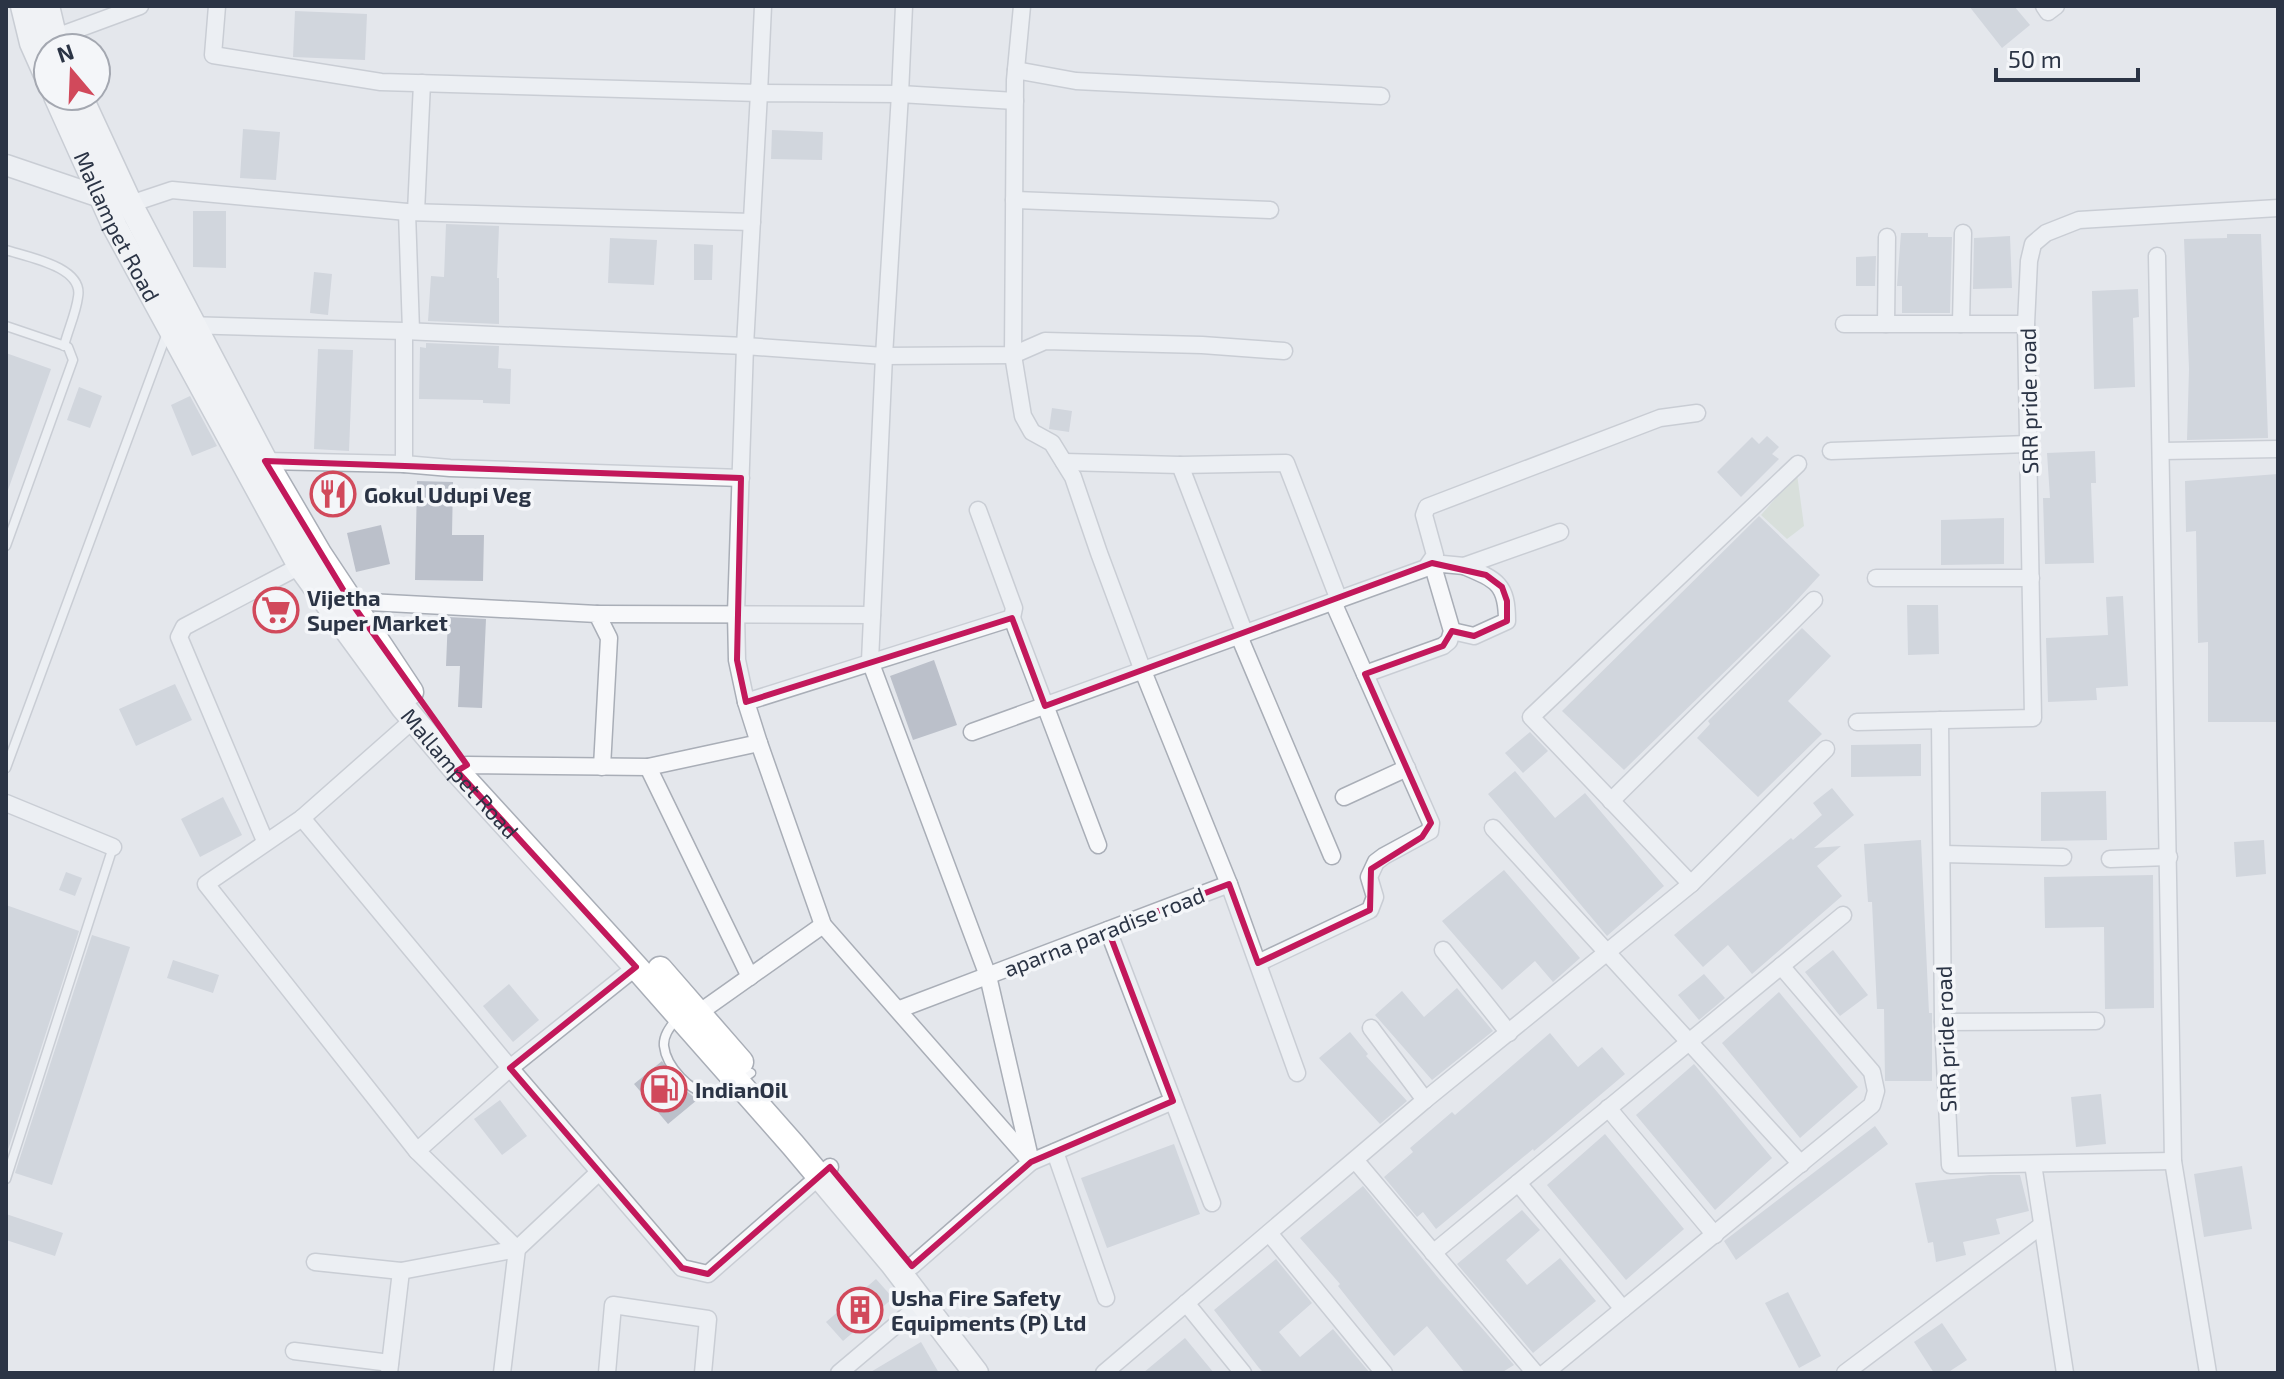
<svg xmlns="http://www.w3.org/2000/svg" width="2284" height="1379" font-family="'Exo 2',sans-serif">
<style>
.green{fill:#c9d6c5}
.building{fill:#bbc0ca}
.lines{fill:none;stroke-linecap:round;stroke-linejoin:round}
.service-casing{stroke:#a9aeb7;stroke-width:11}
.minor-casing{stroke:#a9aeb7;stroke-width:19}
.tertiary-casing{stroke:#a9aeb7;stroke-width:23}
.secondary-casing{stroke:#a9aeb7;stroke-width:27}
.service{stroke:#f7f8fa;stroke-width:8}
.minor{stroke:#f7f8fa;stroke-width:16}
.tertiary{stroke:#f7f8fa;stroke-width:20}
.secondary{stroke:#fff;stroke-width:24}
.marked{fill:none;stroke:#c2185b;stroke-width:6;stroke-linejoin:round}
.labels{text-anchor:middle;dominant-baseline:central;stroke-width:7;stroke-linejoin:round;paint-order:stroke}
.street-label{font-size:22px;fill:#2b3445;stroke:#f4f6f9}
.poi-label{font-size:22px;font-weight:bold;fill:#2b3445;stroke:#f4f6f9;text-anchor:start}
</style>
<rect width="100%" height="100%" fill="#e4e7ec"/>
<path class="green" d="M1797 474 1804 526 1787 539 1761 515Z"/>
<g class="building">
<path d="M1969 6H2014L2030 25 2002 48Z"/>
<path d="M295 11 367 14 365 60 293 57Z"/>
<path d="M243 129 280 132 276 180 240 178Z"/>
<path d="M772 130 823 132 822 160 771 159Z"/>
<path d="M193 211H226V268L193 267Z"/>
<path d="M446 224 499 226 497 278H499V324L428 321 431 276 444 277Z"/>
<path d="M1901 233H1928V237H1952L1950 313H1902V286H1897Z"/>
<path d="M2227 234H2261L2268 438 2187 440 2189 369 2184 239 2227 238Z"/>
<path d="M2010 236 2012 288 1973 289 1974 238Z"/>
<path d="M610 238 657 240 654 285 608 283Z"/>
<path d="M694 244 713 245 712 280H694Z"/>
<path d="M1876 256 1875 286H1856V257Z"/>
<path d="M314 272 332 274 328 315 310 313Z"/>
<path d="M2138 289 2139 317 2133 318 2135 387 2094 389 2092 291Z"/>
<path d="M426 343 499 346 498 368 511 369 510 404 483 403V400L419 399 420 347 426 348Z"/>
<path d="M318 349 353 350 349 451 314 449Z"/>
<path d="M6 353 51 369 8 490H6Z"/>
<path d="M79 387 102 396 90 428 67 420Z"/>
<path d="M190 396 217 446 192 456 171 405Z"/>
<path d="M1052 408 1072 411 1069 432 1049 429Z"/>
<path d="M1767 436 1779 447 1772 454 1779 459 1741 497 1717 472 1752 437 1759 444Z"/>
<path d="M2095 451 2096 483H2091L2094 563 2045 564 2043 498H2050L2047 453Z"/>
<path d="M2278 474V722H2208V642L2198 643 2196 531 2186 532 2185 481Z"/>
<path d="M417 481 453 482 452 535H484L483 581 415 580Z"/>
<path d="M1759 516 1820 575 1786 612 1624 770 1562 711Z"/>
<path d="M2004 518V564L1941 565V520Z"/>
<path d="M381 525 390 564 356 572 347 533Z"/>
<path d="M2123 596 2128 686 2096 688 2097 700 2048 702 2046 638 2108 635 2106 597Z"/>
<path d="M1907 605H1938L1939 654 1908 655Z"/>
<path d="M448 617 486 619 482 708 458 707 460 666H446Z"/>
<path d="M1802 628 1831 656 1788 701 1822 734 1758 797 1697 738 1710 724 1708 721Z"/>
<path d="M934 660 957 725 913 740 890 676Z"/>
<path d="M175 684 192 720 136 746 119 709Z"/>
<path d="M1530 732 1548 751 1523 773 1505 753Z"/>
<path d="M1921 744V776L1851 777V745Z"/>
<path d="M1515 771 1555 818 1585 793 1664 886 1607 936 1488 794Z"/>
<path d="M1832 788 1854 815 1814 848 1841 846 1817 866 1842 896 1752 974 1728 945 1703 967 1674 935 1791 838 1793 840 1822 815 1813 803Z"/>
<path d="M2106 791 2107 840 2041 841V792Z"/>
<path d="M223 797 242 835 200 857 181 819Z"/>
<path d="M1921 840 1929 1013H1932V1081H1885L1884 1009H1877L1872 902H1868L1864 844Z"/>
<path d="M2264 840 2266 874 2236 877 2234 842Z"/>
<path d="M1504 870 1580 958 1553 982 1535 961 1502 990 1442 921Z"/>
<path d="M66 872 82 878 75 896 59 890Z"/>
<path d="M2153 875 2154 1008 2105 1009 2104 927 2045 928 2044 877Z"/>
<path d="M6 905 79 931 6 1156Z"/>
<path d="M92 935 130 947 52 1185 15 1173Z"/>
<path d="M1833 950 1868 995 1840 1016 1805 972Z"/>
<path d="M173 960 219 975 213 993 167 978Z"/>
<path d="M1704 974 1725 998 1699 1020 1678 995Z"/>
<path d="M509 984 539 1020 513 1042 483 1006Z"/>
<path d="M1457 988 1493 1031 1432 1080 1375 1015 1402 991 1424 1017Z"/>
<path d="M1779 992 1858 1087 1800 1138 1722 1043Z"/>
<path d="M1350 1032 1368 1054 1366 1056 1407 1101 1380 1124 1319 1058Z"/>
<path d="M1550 1033 1578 1067 1602 1047 1625 1074 1534 1151 1533 1149 1436 1229 1423 1212 1417 1217 1384 1177 1413 1152 1410 1148 1452 1112 1455 1115Z"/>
<path d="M662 1061 675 1081 697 1100 668 1124 634 1084Z"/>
<path d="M1694 1064 1772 1158 1715 1210 1636 1115Z"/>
<path d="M2101 1094 2106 1144 2076 1147 2071 1097Z"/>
<path d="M500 1100 527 1136 502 1155 474 1119Z"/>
<path d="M1875 1126 1888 1144 1736 1260 1724 1241Z"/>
<path d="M1605 1134 1684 1229 1626 1280 1547 1185Z"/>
<path d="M1174 1144 1200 1214 1107 1248 1081 1178Z"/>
<path d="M2242 1166 2252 1229 2204 1237 2194 1174Z"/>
<path d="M1990 1175H2020L2029 1211 1996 1219 2000 1234 1963 1242 1966 1255 1936 1262 1933 1242 1928 1243 1915 1183Z"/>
<path d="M1363 1186 1440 1280 1514 1365 1501 1373H1465L1427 1326 1394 1356 1384 1344 1338 1286 1340 1284 1300 1238Z"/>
<path d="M1522 1210 1540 1230 1506 1260 1517 1273 1527 1285 1560 1258 1596 1301 1533 1353 1457 1264Z"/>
<path d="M6 1214 63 1233 55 1256 6 1240Z"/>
<path d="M1276 1259 1312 1303 1279 1332 1300 1357 1333 1329 1370 1373H1264L1259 1368 1214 1310Z"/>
<path d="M876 1279 893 1298 843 1341 826 1322Z"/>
<path d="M1788 1292 1821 1356 1799 1368 1765 1303Z"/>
<path d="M1942 1323 1967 1360 1947 1373H1934L1914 1342Z"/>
<path d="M1185 1338 1214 1373H1143Z"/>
<path d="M921 1342 939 1373H869Z"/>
</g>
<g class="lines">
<g class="service-casing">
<g id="service">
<path d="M6 250C28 257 84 267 78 297 76 313 68 330 64 346"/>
<path d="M6 326 68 347 73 360 6 546"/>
<path d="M6 768 167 333"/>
<path d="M677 1018C671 1026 663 1035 664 1046 666 1065 690 1094 711 1093 724 1092 741 1081 751 1073"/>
<path d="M6 1179 113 847"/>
</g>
</g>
<g class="minor-casing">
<g id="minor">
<path d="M217 6 213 55 381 82 759 93 763 6"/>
<path d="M2044 6 2048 12 2056 6"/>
<path d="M48 40 140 6"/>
<path d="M1016 70 1076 81 1381 96"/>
<path d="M1015 101 900 94 884 356 870 661 988 976 1031 1162 1173 1101"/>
<path d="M1014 200 1270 210"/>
<path d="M130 204 172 190 407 212 752 222"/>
<path d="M407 212 411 331"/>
<path d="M416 212 422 83"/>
<path d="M2157 256 2173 1161 2208 1373"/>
<path d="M1844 324H2026"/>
<path d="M1886 324 1887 237"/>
<path d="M1961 324 1963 233"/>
<path d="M185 325 404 331 745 346 884 356 1013 355 1045 341 1202 345 1284 351"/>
<path d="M404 331V464"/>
<path d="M1831 451 2028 444"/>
<path d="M2162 451 2278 449"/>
<path d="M1064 462 1180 465 1286 463 1339 600"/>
<path d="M258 464 265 461 404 464 450 468 741 478"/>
<path d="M1180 465 1245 634"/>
<path d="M1876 578H2031"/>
<path d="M345 604 350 601 597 614 609 638 602 767"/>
<path d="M597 614 872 615"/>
<path d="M1012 618 1098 845"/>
<path d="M1452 631 1474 636 1507 621C1507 584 1497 580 1464 566"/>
<path d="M1239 636 1332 856"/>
<path d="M1365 674 1443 646 1449 641 1452 631 1432 563 1464 566 1560 532"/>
<path d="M746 702 737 660 736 613 745 346 759 93 900 94 904 6"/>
<path d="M413 720 302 818 206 884 417 1151"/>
<path d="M1940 720 1943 1022 1950 1165 2173 1161"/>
<path d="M1857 722 2033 718 2026 324 2029 261 2033 244 2046 233 2079 220 2278 208"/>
<path d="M972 732 1426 568 1435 555 1424 515 1427 507 1660 418 1697 413"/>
<path d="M759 743 823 925 1031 1162 912 1266"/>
<path d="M648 767 750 977"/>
<path d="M457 771 467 765 648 767 759 743 746 702 1012 618 1014 608 978 510"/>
<path d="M1344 797 1407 768"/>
<path d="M1611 801 1814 600"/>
<path d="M6 803 113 847"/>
<path d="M302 818 510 1068 636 967"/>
<path d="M1493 828 1801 1164"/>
<path d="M265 841 179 637 184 627 300 566"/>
<path d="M1943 854 2063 857"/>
<path d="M2110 859 2169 857"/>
<path d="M1229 884 1297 1073"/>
<path d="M1691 884 1531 717 1798 464"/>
<path d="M1108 930 1212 1203"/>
<path d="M1443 950 1509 1033"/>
<path d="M1258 963 1370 910 1375 897 1369 877 1376 862 1384 856 1430 831 1431 823 1333 602"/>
<path d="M900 1009 1229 884 1143 671 1099 553 1073 477 1052 443 1032 432 1023 416 1013 355 1015 80 1022 6"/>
<path d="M700 1012 823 925"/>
<path d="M1943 1022 2096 1021"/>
<path d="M1371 1028 1425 1100"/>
<path d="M1608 1108 1715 1235"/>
<path d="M1055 1152 1106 1298"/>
<path d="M1355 1160 1535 1373"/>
<path d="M2033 1164 2065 1373"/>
<path d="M1518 1183 1623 1309"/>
<path d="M1269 1233 1384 1373"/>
<path d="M1433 1253 1843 915"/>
<path d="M315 1262 401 1271 389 1373"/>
<path d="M401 1271 517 1249 598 1173"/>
<path d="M1186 1303 1243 1373"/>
<path d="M294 1351 390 1363"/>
<path d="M502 1373 517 1249 417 1151 510 1068 682 1268 708 1274 830 1167"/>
<path d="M607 1373 613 1305 708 1319 703 1373"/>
<path d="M839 1373 922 1303"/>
<path d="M1104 1373 1425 1100 1691 884 1826 749"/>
<path d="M1545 1373 1872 1105 1876 1091 1872 1072 1781 966"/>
<path d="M1845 1373 2042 1225"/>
</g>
</g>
<g class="tertiary-casing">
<path id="tertiary" d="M6 165 112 201"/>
</g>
<g class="secondary-casing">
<g id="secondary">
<path d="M23 6 32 43 48 79"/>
<path d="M47 6 57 48"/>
<path id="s1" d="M56 96 115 227 300 566 403 707 457 771 636 967 793 1145 892 1263 976 1373"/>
<path d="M80 96 130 204 265 461 320 555 411 692"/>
<path d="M660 969 741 1062"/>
</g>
</g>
<use href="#service" class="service"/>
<use href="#minor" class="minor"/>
<use href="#tertiary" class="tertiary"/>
<use href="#secondary" class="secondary"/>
</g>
<path d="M0 0H2284V1379H0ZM265 461 741 478 737 660 746 702 1012 618 1045 706 1432 563 1486 575 1502 587 1507 601V621L1474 636 1452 631 1443 646 1365 674 1431 823 1422 837 1371 869 1370 910 1258 963 1229 884 1108 930 1173 1101 1031 1162 912 1266 830 1167 708 1274 682 1268 510 1068 636 967 457 771 467 765 350 601Z" fill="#e4e7ec" fill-opacity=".55" fill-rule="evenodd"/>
<path class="marked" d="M265 461 741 478 737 660 746 702 1012 618 1045 706 1432 563 1486 575 1502 587 1507 601V621L1474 636 1452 631 1443 646 1365 674 1431 823 1422 837 1371 869 1370 910 1258 963 1229 884 1108 930 1173 1101 1031 1162 912 1266 830 1167 708 1274 682 1268 510 1068 636 967 457 771 467 765 350 601Z"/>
<defs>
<g id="restaurant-ring" transform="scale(2.3)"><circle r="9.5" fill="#f4f6f9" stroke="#d1495b" stroke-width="1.5"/><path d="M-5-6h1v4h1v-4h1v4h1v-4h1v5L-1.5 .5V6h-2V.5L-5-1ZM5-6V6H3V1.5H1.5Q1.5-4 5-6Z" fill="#d1495b"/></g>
<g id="supermarket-ring" transform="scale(2.3)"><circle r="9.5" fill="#f4f6f9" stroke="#d1495b" stroke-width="1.5"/><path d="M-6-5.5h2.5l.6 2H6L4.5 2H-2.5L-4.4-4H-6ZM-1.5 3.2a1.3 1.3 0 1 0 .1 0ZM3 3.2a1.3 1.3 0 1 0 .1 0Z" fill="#d1495b"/></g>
<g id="fuel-ring" transform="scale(2.3)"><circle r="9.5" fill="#f4f6f9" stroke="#d1495b" stroke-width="1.5"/><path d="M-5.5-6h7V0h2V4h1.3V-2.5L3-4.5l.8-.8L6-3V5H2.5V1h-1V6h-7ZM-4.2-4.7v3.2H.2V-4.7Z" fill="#d1495b"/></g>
<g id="building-ring" transform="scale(2.3)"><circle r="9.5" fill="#f4f6f9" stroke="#d1495b" stroke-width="1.5"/><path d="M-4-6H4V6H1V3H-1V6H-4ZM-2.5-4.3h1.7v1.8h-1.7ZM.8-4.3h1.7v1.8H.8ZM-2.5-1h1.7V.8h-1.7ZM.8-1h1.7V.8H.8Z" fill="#d1495b"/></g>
</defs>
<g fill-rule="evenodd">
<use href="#restaurant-ring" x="333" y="494"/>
<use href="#supermarket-ring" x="276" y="610"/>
<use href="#fuel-ring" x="664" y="1089"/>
<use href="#building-ring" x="860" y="1310"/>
</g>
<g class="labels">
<g class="street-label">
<text stroke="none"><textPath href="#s1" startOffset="144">Mallampet Road</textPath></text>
<text transform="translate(2028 401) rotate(-91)">SRR pride road</text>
<text stroke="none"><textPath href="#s1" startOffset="792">Mallampet Road</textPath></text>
<text transform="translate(1104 931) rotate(-21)">aparna paradise road</text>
<text transform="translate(1945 1039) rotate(-92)">SRR pride road</text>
</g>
<g class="poi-label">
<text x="364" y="494">Gokul Udupi Veg</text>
<text x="307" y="597">Vijetha<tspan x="307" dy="25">Super Market</tspan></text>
<text x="695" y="1089">IndianOil</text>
<text x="891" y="1297">Usha Fire Safety<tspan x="891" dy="25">Equipments (P) Ltd</tspan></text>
</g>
</g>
<rect width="2284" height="1379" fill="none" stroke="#2b3445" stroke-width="16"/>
<g transform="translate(72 72) rotate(341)"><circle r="38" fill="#f4f6f9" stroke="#a4a8b1" stroke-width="2"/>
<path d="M0-6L14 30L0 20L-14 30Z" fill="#d1495b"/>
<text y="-12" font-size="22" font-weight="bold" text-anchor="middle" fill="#2b3445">N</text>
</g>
<path d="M1996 68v12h142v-12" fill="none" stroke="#2b3445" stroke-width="4"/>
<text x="2008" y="68" font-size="24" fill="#2b3445" stroke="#f4f6f9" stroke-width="6" paint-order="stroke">50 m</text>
</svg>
